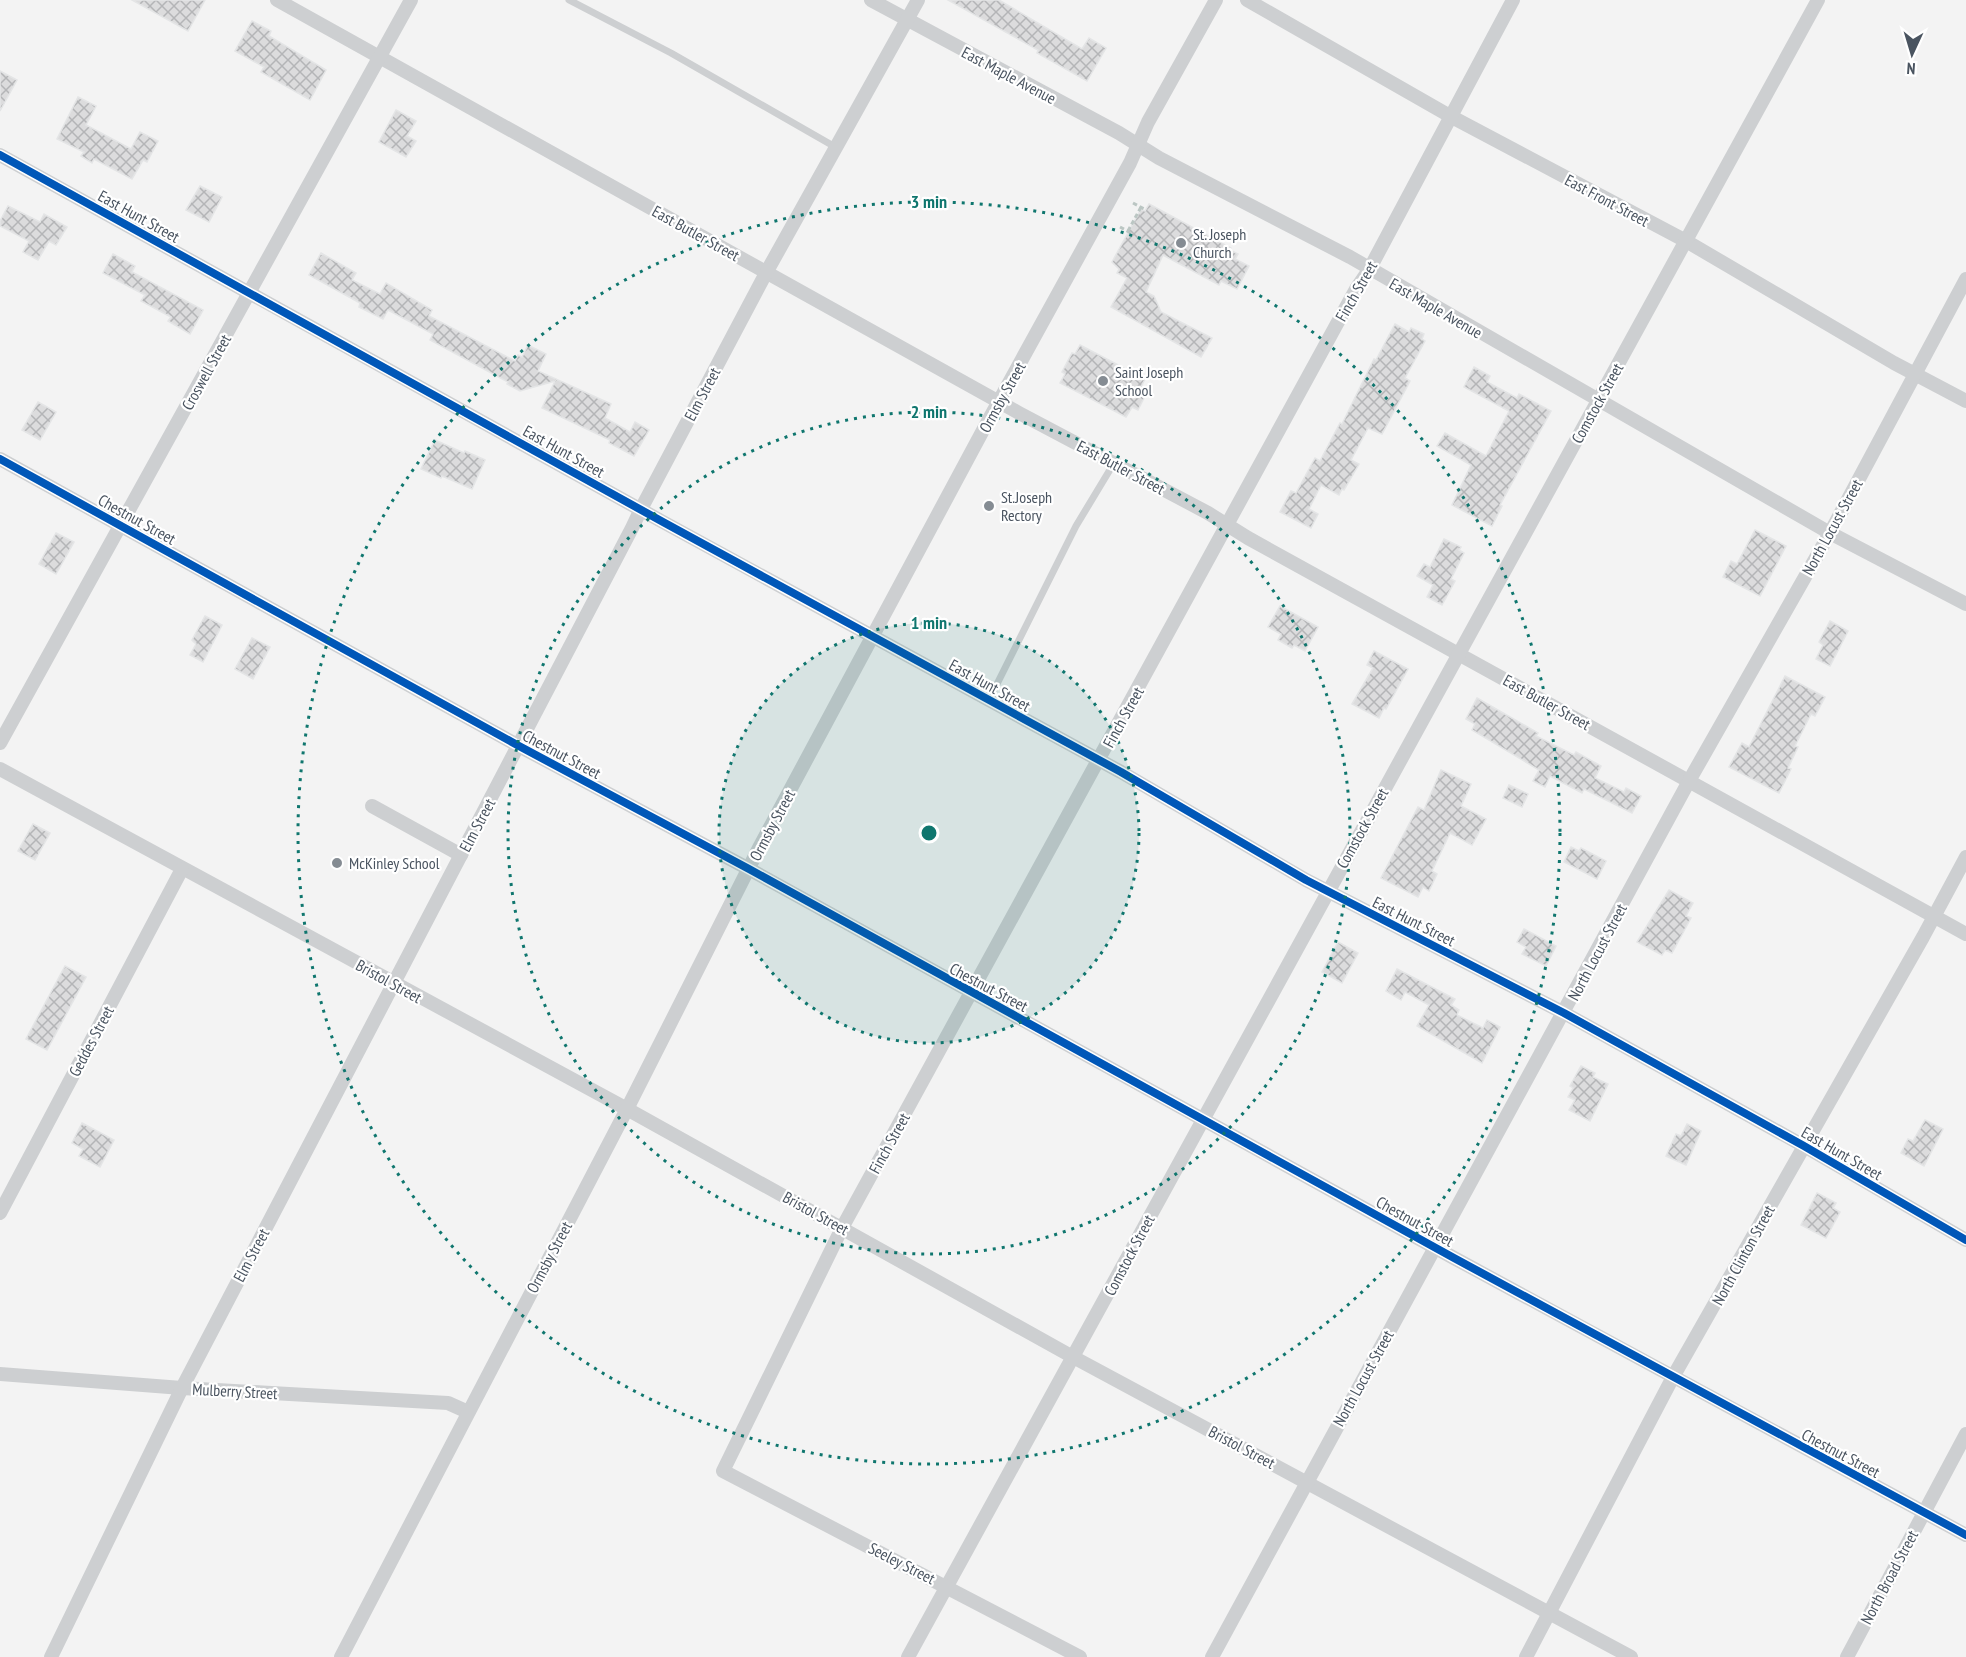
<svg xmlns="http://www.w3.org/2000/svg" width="1966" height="1657" font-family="'PT Sans Narrow',sans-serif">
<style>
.building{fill:url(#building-cross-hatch);stroke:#e4e5e6;stroke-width:1.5}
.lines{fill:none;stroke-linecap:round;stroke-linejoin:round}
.path{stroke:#bbc6c3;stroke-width:3;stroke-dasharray:4.5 3;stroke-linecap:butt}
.service{stroke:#cdcfd1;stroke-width:7}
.minor{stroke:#cdcfd1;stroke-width:14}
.cycleway-casing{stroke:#fff;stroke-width:11}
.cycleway{stroke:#0057b8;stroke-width:8}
.ring{fill:none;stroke:#0f766e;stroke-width:3;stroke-dasharray:3 6}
.poi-dot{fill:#858c93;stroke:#fff;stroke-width:2}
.labels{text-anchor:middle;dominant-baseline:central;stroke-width:4.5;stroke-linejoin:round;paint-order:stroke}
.street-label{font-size:16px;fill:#4a5460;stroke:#fff}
.poi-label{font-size:16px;fill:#4a5460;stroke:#fff;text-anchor:start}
.centre{fill:#0f766e;stroke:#fff;stroke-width:3}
.ring-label{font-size:18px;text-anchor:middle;font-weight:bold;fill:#0f766e;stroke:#fff;stroke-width:4.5;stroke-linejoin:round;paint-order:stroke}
</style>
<defs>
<pattern id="building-cross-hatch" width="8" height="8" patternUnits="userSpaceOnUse" patternTransform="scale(1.5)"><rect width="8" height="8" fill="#dcdcdd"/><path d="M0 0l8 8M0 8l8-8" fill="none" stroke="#b4b5b7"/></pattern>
</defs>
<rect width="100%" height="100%" fill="#f3f3f3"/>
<g class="building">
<path d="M132 0H205L188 31Z"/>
<path d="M948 0H999L1082 49 1089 38 1106 48 1087 81 1037 53 1038 50Z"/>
<path d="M252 21 271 31 269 36 326 70 310 100 261 72 264 67 235 51Z"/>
<path d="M0 71 17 80 0 111Z"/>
<path d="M78 97 96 106 86 125 131 149 140 132 158 141 147 162 143 160 132 179 94 159 92 163 81 156 84 152 57 139Z"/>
<path d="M396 110 416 121 407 136 416 141 406 157 379 142Z"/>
<path d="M200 186 222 197 209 222 186 210Z"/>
<path d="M1149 204 1231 248 1230 250 1238 254 1235 259 1249 266 1237 289 1221 281 1219 285 1163 255 1146 292 1154 296 1161 312 1212 338 1201 357 1111 307 1127 278 1117 273 1119 269 1112 262 1141 209 1145 211Z"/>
<path d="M8 206 40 222 44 214 67 227 56 245 49 241 38 260 23 252 29 241 0 226V221Z"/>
<path d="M321 253 356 273 352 280 380 294 386 283 432 310 429 316 515 361 518 355 522 357 528 345 546 354 538 371 611 404 605 418 630 432 635 422 649 430 634 456 609 443 610 440 542 408 555 381 520 391 507 384 508 382 430 340 433 334 388 310 383 319 359 307 360 303 309 275Z"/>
<path d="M113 254 135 266 132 272 203 310 190 334 168 321 171 317 141 301 145 295 103 273Z"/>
<path d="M1395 324 1409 332 1411 328 1424 334 1422 339 1425 341 1405 378 1410 381 1382 434 1368 428 1351 460 1359 464 1344 490 1342 489 1339 495 1321 485 1309 509 1318 514 1311 528 1280 512 1291 491 1296 493 1315 458 1320 461 1340 423 1342 424 1374 359 1376 360Z"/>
<path d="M1080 345 1145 379 1140 389 1147 392 1138 410 1132 407 1126 417 1060 383 1065 374 1062 372 1072 353 1075 354Z"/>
<path d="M1474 367 1490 376 1487 382 1517 398 1519 394 1551 411 1500 505 1502 506 1492 526 1452 505 1471 465 1437 446 1445 433 1486 456 1509 411 1464 387Z"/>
<path d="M38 402 56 412 40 440 22 430Z"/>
<path d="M435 440 464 453 465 451 485 460 472 489 442 476 441 478 421 469Z"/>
<path d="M1755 530 1786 546 1760 596 1723 577 1731 561 1737 564Z"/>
<path d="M56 533 74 542 56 574 39 564Z"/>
<path d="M1444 539 1461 547 1459 550 1464 553 1451 579 1455 581 1442 605 1427 597 1433 585 1417 576 1424 564 1430 567Z"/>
<path d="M1280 606 1318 627 1305 651 1294 645 1292 648 1278 640 1281 634 1268 627Z"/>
<path d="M205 616 222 625 203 662 190 655 196 644 192 640Z"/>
<path d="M1830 621 1848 631 1830 666 1816 659 1823 645 1819 642Z"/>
<path d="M252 638 270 647 253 679 235 669Z"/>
<path d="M1374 651 1408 669 1386 709 1384 708 1379 718 1352 704 1373 668 1367 665Z"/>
<path d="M1785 676 1825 697 1815 716 1811 714 1795 746 1798 747 1788 768 1791 769 1779 793 1729 767 1742 743 1749 747Z"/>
<path d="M1477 698 1538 733 1536 736 1574 755 1576 752 1601 766 1595 778 1624 792 1626 788 1641 796 1632 813 1584 789 1582 793 1550 776 1545 787 1533 781 1539 770 1472 730 1475 724 1466 719Z"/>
<path d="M1441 770 1471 784 1461 806 1486 819 1472 845 1450 833 1432 871 1437 874 1429 891 1423 887 1418 897 1381 878 1418 807 1424 810Z"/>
<path d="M1509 785 1528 794 1522 807 1503 798Z"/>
<path d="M33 824 50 833 35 860 18 851Z"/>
<path d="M1571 847 1579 851 1581 848 1606 861 1597 879 1564 862Z"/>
<path d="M1669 890 1693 903 1686 916 1691 918 1672 953 1665 950 1662 955 1637 942Z"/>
<path d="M1524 929 1556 946 1546 966 1522 954 1526 947 1517 942Z"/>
<path d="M1338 942 1358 953 1342 983 1322 972Z"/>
<path d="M65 966 86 977 47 1050 26 1039Z"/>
<path d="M1397 969 1455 999 1451 1005 1459 1010 1457 1015 1483 1028 1487 1020 1500 1027 1482 1063 1417 1026 1429 1005 1405 992 1401 1000 1386 991Z"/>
<path d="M1581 1066 1595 1073 1593 1077 1608 1084 1590 1121 1569 1110 1575 1100 1568 1097 1573 1088 1570 1086Z"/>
<path d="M1925 1120 1943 1129 1924 1166 1901 1153 1908 1139 1913 1141Z"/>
<path d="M82 1123 114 1140 100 1167 79 1156 83 1149 72 1143Z"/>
<path d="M1687 1124 1701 1131 1686 1165 1666 1156 1676 1134 1681 1136Z"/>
<path d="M1817 1193 1836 1203 1833 1208 1840 1212 1826 1238 1801 1225Z"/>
</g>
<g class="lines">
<g class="path">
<path d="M1133 203 1146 210"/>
<path d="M1120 227 1133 234"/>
<path d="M1128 231 1141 207"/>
</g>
<g class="service">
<path d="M569 0 671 53 837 148"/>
<path d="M989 700 1076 526 1114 463"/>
</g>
<g class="minor">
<path d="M277 0 1019 413 1208 513 1248 538 1966 934"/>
<path d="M871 0 1119 133 1159 158 1350 257 1830 533 1966 604"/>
<path d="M1247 0 1450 116 1686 241 1894 363 1966 401"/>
<path d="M0 155 663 522 1121 772 1306 880 1564 1013 1804 1146 1966 1240"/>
<path d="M0 459 519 746 749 869 1454 1258 1966 1535"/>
<path d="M0 743 411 0"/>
<path d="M0 769 627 1109 1073 1357 1631 1657"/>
<path d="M372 806 461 855"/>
<path d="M0 1213 182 869"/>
<path d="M0 1374 182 1388 448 1403 468 1412"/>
<path d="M51 1657 182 1388 632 528 641 509 766 273 918 0"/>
<path d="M341 1657 627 1109 760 846 988 421 1130 163 1148 122 1216 0"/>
<path d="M908 1657 1818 0"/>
<path d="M1080 1657 723 1471 842 1228 1356 289 1369 270 1513 0"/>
<path d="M1212 1657 1689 781 1830 533 1966 279"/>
<path d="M1526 1657 1673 1377 1923 937 1966 857"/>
<path d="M1847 1657 1966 1434"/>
</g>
<g class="cycleway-casing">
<g id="cycleway">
<path d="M0 155 663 522 1121 772 1306 880 1564 1013 1804 1146 1966 1240"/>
<path d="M0 459 519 746 749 869 1454 1258 1966 1535"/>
</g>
</g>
<use href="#cycleway" class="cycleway"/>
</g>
<circle cx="929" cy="833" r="210" fill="#0f766e" fill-opacity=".12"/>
<g class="ring">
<circle cx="929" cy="833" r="210"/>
<circle cx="929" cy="833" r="421"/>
<circle cx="929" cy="833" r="631"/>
</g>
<g class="poi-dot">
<circle cx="1181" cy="243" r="6"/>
<circle cx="1103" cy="381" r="6"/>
<circle cx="989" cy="506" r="6"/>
<circle cx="337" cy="863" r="6"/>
</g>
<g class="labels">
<g class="street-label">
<text transform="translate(1009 75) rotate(28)">East Maple Avenue</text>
<text transform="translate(1607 200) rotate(28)">East Front Street</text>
<text transform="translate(139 216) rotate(29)">East Hunt Street</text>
<text transform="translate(696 233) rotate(29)">East Butler Street</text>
<text transform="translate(1356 291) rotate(-60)">Finch Street</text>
<text transform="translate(1436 308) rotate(30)">East Maple Avenue</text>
<text transform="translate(206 372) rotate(-61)">Croswell Street</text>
<text transform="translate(702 394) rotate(-62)">Elm Street</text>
<text transform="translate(1002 397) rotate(-61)">Ormsby Street</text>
<text transform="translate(1597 403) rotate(-61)">Comstock Street</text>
<text transform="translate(564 451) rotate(29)">East Hunt Street</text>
<text transform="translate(1121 467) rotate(28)">East Butler Street</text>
<text transform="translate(137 519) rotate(29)">Chestnut Street</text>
<text transform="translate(1832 527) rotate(-61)">North Locust Street</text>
<text transform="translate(990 685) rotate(29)">East Hunt Street</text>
<text transform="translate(1547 702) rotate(29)">East Butler Street</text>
<text transform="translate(1123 717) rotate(-61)">Finch Street</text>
<text transform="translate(562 754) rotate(28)">Chestnut Street</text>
<text transform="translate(477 825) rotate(-62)">Elm Street</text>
<text transform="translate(772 825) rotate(-62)">Ormsby Street</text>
<text transform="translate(1362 828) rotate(-61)">Comstock Street</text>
<text transform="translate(1414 921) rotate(27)">East Hunt Street</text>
<text transform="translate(1597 952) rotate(-62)">North Locust Street</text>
<text transform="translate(389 981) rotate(29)">Bristol Street</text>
<text transform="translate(989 987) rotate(28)">Chestnut Street</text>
<text transform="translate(91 1041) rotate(-62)">Geddes Street</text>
<text transform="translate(889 1143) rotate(-61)">Finch Street</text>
<text transform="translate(1842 1153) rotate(30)">East Hunt Street</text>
<text transform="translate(816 1213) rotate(29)">Bristol Street</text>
<text transform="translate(1415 1221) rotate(29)">Chestnut Street</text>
<text transform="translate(251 1255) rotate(-62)">Elm Street</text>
<text transform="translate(1129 1255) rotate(-62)">Comstock Street</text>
<text transform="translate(1743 1255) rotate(-61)">North Clinton Street</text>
<text transform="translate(549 1257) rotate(-62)">Ormsby Street</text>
<text transform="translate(1363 1378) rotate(-61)">North Locust Street</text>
<text transform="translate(235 1391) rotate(3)">Mulberry Street</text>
<text transform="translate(1242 1447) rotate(28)">Bristol Street</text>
<text transform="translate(1841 1453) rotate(28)">Chestnut Street</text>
<text transform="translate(902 1563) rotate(27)">Seeley Street</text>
<text transform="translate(1889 1577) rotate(-62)">North Broad Street</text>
</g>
<g class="poi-label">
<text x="1193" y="234">St. Joseph<tspan x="1193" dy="18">Church</tspan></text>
<text x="1115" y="372">Saint Joseph<tspan x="1115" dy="18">School</tspan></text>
<text x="1001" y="497">St.Joseph<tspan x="1001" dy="18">Rectory</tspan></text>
<text x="349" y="863">McKinley School</text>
</g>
</g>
<circle cx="929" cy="833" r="9" class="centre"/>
<g class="ring-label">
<text x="929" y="208">3 min</text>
<text x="929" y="418">2 min</text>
<text x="929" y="629">1 min</text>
</g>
<g transform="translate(1912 54) rotate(184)" stroke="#ffffff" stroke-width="4.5" paint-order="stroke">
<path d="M0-4.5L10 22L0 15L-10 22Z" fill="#4a5460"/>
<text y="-9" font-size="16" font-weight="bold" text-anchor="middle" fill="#4a5460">N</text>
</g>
</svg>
